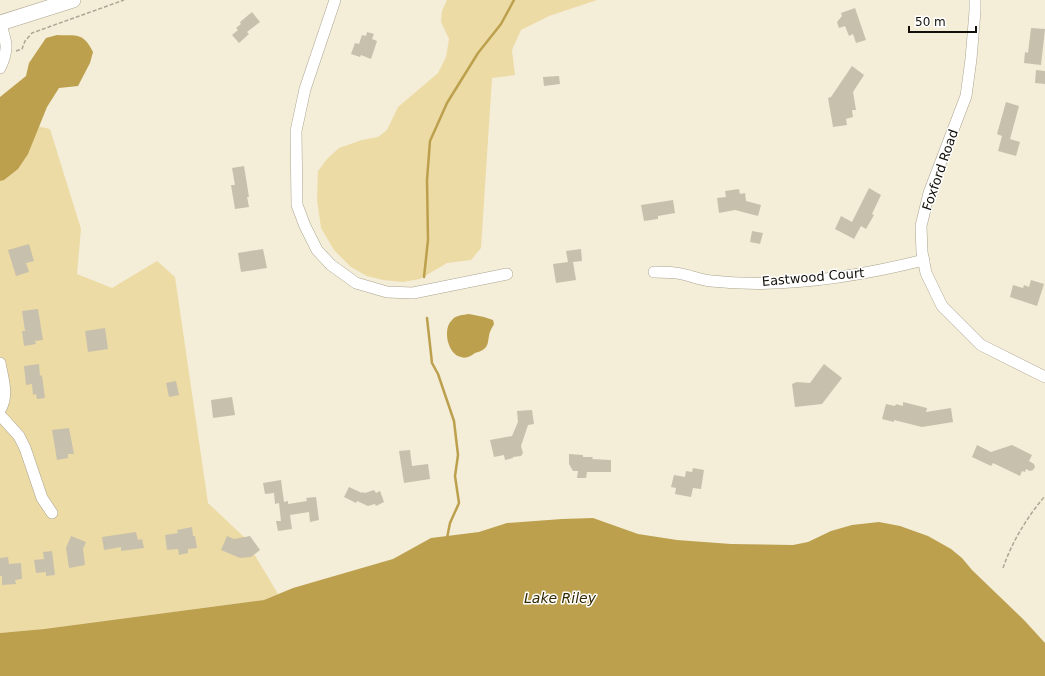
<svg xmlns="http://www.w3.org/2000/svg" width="1045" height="676" font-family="'DejaVu Sans',sans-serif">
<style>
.green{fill:#eddba6}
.water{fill:#bca04d}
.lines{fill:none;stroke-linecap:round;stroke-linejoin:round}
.stream{stroke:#bca04d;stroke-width:2.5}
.building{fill:#c7c0ac}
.street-casing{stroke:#aba490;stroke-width:12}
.secondary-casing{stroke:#aba490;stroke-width:16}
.path{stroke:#aca696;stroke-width:1.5;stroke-dasharray:4 2;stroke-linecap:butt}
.street{stroke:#fff;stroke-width:11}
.secondary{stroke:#fff;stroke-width:15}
.labels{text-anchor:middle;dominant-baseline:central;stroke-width:3;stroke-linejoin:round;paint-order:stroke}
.street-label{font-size:13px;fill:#131009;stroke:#fff}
.water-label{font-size:14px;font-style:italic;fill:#342802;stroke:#fff}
</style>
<rect width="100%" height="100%" fill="#f4edd8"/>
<g class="green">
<path d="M447 0H597L549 16 521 30 512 50 515 75 492 78 481 248 471 260 447 263 420 279 403 282 383 280 367 276 351 267 334 250 321 228 317 200 318 171 327 159 339 148 362 140 378 137 387 130 398 107 438 73 446 57 449 39 441 22 442 11Z"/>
<path d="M0 116 24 123 50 129 81 229 77 274 112 288 157 261 175 277 208 503 244 537 278 594 264 600 44 629 0 633Z"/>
</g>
<g class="water">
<path d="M57 35C77 36 83 32 93 52L90 63 78 86 59 88 47 107 28 154 18 169 4 180 0 181V97L26 76 29 63 46 38Z"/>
<path d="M469 314 484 317 493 320 494 324C493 326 491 329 490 332 488 337 489 343 486 347 484 350 479 352 475 353 471 356 466 359 461 357 448 355 442 329 452 320 456 315 463 315 469 314Z"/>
<path d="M593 518 638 534 677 540 731 544 793 545 808 542 831 531 852 525 879 522 900 526 928 536 951 549 962 558 972 570 1024 620 1045 643V676H0V633L44 629 264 600 293 588 393 559 431 538 479 532 507 523 562 519Z"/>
</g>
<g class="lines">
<g class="stream">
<path d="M424 277 428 240 427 180 430 141 447 103 478 53 501 24 514 0"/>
<path d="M427 318 432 363 438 374 454 421 458 455 455 476 459 503 450 523 447 538"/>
</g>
</g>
<g class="building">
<path d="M855 8 866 40 856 43 853 34 849 36 845 26 839 28 837 22 842 16 841 13Z"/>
<path d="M252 12 260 22 247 32 249 34 239 43 232 35 238 30 236 28 241 24 240 22Z"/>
<path d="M1031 28 1045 29 1041 65 1024 63 1025 52 1028 53Z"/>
<path d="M367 32 374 34 372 39 377 41 371 59 361 55 360 57 351 54 355 43 359 44 362 35 366 36Z"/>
<path d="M852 66 864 75 853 92 856 110H852L853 117 846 119 847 125 833 127 828 98 831 97Z"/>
<path d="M1036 70 1045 71V84L1035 83Z"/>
<path d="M559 76 560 84 544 86 543 77Z"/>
<path d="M1006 102 1019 106 1010 139 1020 142 1016 156 998 151 1002 136 997 134Z"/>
<path d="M244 166 249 197H247L249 207 235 209 231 185H235L232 168Z"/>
<path d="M869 188 881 195 872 214 874 215 866 229 861 226 854 239 835 229 841 216 852 222Z"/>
<path d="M739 189 740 194 745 193 746 201 761 205 758 216 735 210 719 213 717 198 726 197 725 191Z"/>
<path d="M673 200 675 213 658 216V219L644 221 641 205Z"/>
<path d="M752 231 763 233 760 244 750 242Z"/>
<path d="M29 244 34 261 26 263 29 272 16 276 8 250Z"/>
<path d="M263 249 267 268 241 272 238 253Z"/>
<path d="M581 249 582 261 573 262 576 280 556 283 553 264 568 262 566 251Z"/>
<path d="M1031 280 1044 284 1037 306 1010 297 1013 285 1023 288 1024 285 1029 287Z"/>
<path d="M38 309 43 340 35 341 36 344 24 346 22 331H25L22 311Z"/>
<path d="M105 328 108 349 88 352 85 331Z"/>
<path d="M39 364 40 376 42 375 45 398 37 399 36 394 33 395 32 384 26 385 24 366Z"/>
<path d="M824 364 842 378 822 404 795 407 792 384 797 382 810 383Z"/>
<path d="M176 381 179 395 169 397 166 383Z"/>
<path d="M232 397 235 415 213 418 211 400Z"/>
<path d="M903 402 927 408 926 412 951 408 953 422 922 427 894 420V422L882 419 886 404 895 406 896 404 903 406Z"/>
<path d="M532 410 534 424 528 425 521 446 523 453 521 456 513 457V458L505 460 504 455 494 457 490 440 512 436 518 422 517 411Z"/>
<path d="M69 428 74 454H68V458L57 460 52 430Z"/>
<path d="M977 445 991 452 1012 445 1032 455 1029 461 1034 464 1035 467 1033 470 1030 471 1026 469 1025 472 1022 471 1020 476 993 463 991 466 972 457Z"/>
<path d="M410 450 412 466 428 464 430 479 404 483 399 451Z"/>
<path d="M569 454 583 455V457H593L592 459 611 460V472H587L586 478H577L578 471H573L569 464Z"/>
<path d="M693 468 704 470 701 489 693 488 691 497 675 494 676 488 671 487 674 475 685 477 686 471 692 472Z"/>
<path d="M281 480 284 502 288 501V504L307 501 306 498 316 497 319 520 310 522 309 512 290 515 292 529 278 531 276 521H281L279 503 275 504 274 493 265 494 263 483Z"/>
<path d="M349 487 362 493V492L365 493 374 490 376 493 380 491 384 502 376 506 375 504 368 506 357 501 356 503 344 497Z"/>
<path d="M192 527 193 536H195L197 548 188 549V553L179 555 178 549 167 550 165 535 178 533 177 530Z"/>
<path d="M136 532 138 540 142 539 144 548 121 551V547L104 550 102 537Z"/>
<path d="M71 536 86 542 83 549 85 565 69 568 66 548Z"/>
<path d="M227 536 234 539 250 536 260 550 251 557 240 558 221 550Z"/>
<path d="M52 551 55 575 46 576V572L36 573 34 560 44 559 43 552Z"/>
<path d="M8 557 9 564 21 563 22 579 15 580 16 584 2 585V576H0V558Z"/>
</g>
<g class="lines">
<g class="street-casing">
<g id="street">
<path d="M335 0 305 89 296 131 297 205 305 226 317 250 331 265 356 283 387 292 413 293 507 274"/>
<path d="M975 0V11L971 59 966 96 929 193 921 226 922 252 926 273 942 306 981 345 1045 377"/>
<path d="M0 68C9 50 7 42 0 23"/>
<path d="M654 272C663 272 673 272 682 274 691 276 701 280 711 281 782 289 856 277 924 260"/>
<path d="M0 363C3 379 9 396 0 410"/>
<path d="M0 415 19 436 25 448 42 498 52 513"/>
</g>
</g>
<g class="secondary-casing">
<path id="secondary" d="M0 23 73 0"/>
</g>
<g class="path">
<path d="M16 51 22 49 25 41 32 33 124 0"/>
<path d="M1003 568C1012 542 1027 517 1045 496"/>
</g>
<use href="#street" class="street"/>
<use href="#secondary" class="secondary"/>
</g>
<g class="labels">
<g class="street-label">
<text transform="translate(940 170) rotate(-71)">Foxford Road</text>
<text transform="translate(813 277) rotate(-5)">Eastwood Court</text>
</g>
<g class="water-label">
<text x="560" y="598">Lake Riley</text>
</g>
</g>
<path d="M909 26v6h67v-6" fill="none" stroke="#131009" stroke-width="2"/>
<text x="915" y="26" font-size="12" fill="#131009" stroke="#ffffff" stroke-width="3" paint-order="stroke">50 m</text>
</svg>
